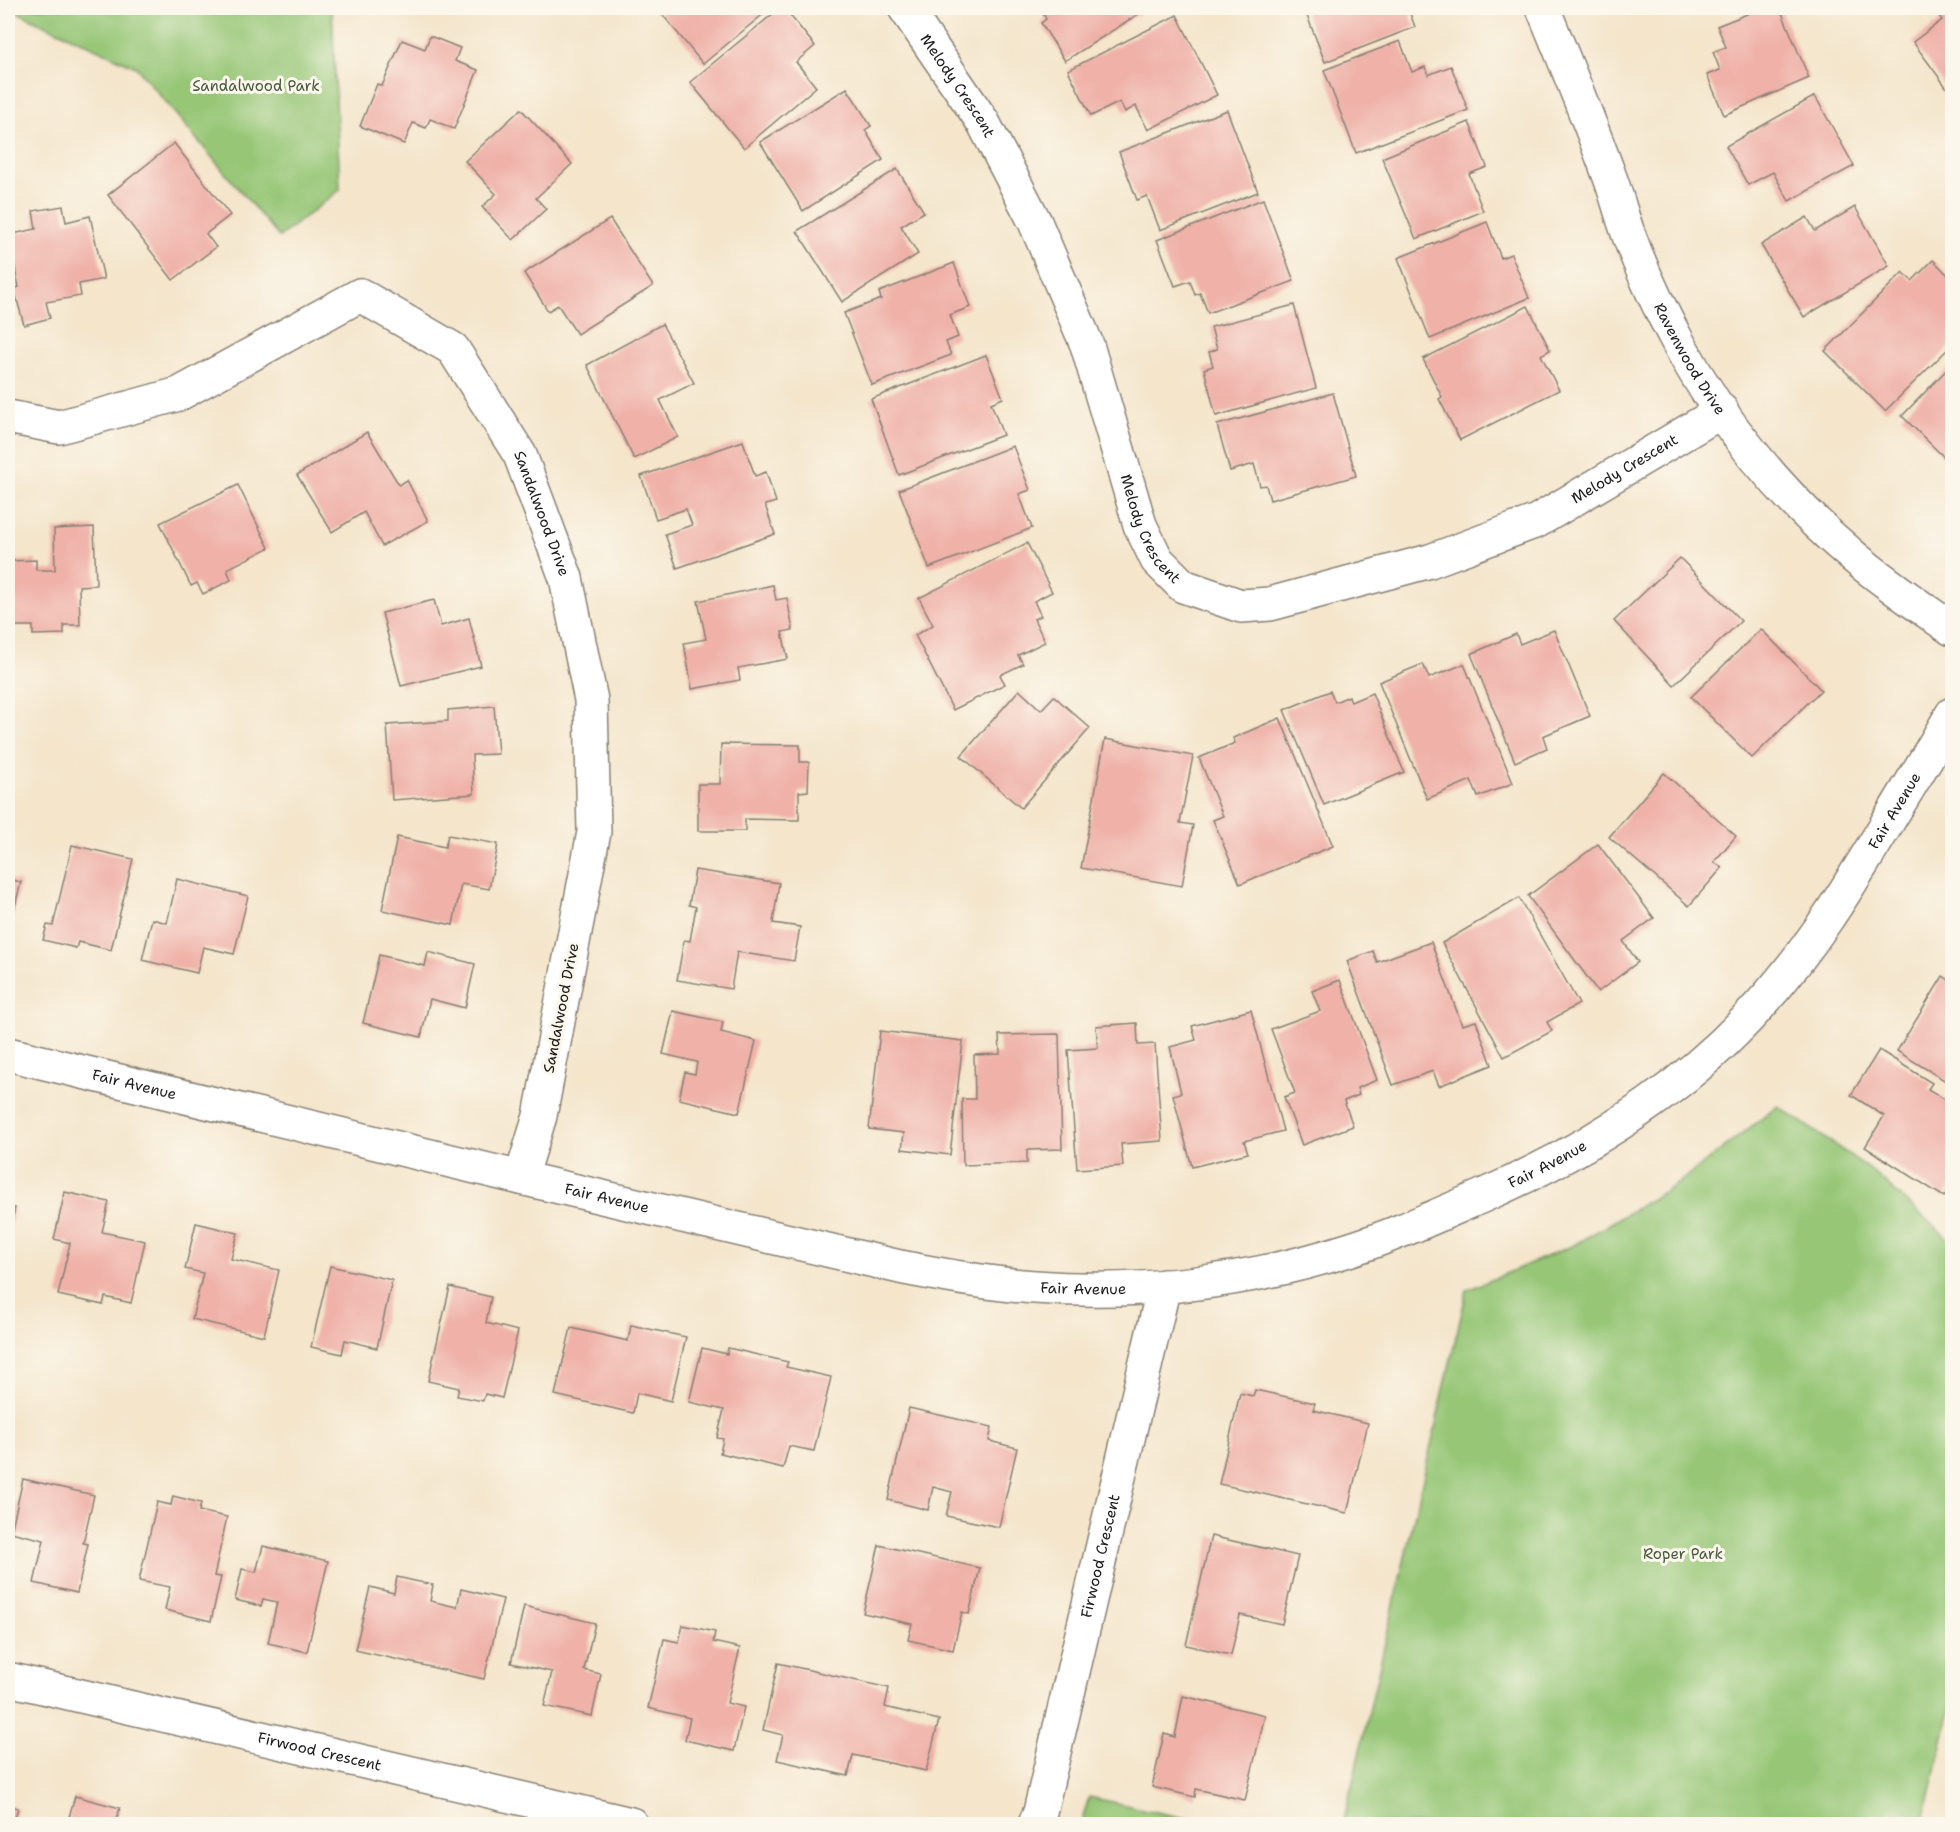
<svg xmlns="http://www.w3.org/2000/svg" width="1960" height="1832" font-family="'Shantell Sans',sans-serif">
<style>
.green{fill:#96c676;stroke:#597149;stroke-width:1.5}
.building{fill:#efb1a8}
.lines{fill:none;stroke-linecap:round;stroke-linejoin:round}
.minor-casing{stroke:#888074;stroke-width:36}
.minor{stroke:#fff;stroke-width:33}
.labels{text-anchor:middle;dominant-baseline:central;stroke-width:6;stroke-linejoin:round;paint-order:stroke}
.park-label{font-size:15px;fill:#47583c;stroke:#fbf7ec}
.street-label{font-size:15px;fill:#1c1c1c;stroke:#fbf7ec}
</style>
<rect width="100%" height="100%" fill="#fbf7ec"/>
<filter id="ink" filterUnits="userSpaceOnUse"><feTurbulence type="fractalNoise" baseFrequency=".0167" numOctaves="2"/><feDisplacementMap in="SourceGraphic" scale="12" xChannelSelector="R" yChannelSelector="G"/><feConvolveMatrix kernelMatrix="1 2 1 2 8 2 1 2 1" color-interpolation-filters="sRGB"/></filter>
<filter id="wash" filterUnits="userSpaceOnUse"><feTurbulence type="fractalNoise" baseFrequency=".008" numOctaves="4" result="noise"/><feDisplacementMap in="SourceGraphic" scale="24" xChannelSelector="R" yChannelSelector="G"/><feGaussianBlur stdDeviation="1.35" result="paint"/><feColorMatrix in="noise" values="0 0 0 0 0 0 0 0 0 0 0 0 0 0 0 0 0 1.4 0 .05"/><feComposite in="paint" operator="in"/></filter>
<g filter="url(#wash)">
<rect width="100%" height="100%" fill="#f4e5cb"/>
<g class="green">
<path d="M8 8H332L340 190 279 237 136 67Z"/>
<path d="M1778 1106 1867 1167 1952 1242V1703L1923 1824H1343L1467 1290 1574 1245 1677 1184Z"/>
<path d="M1089 1797 1211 1824H1081Z"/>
</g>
<g id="blocks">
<g class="building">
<path d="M657 8H764L767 11 703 64Z"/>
<path d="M780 8H784L815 46 796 62 816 87 744 148 690 82Z"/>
<path d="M1040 8H1148L1065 61 1041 23 1046 19Z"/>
<path d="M1304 8H1408L1415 27 1325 62Z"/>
<path d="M1762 8H1780L1809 78 1724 115 1707 75 1720 70 1713 52 1726 47 1717 26Z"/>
<path d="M1940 8H1952V95L1913 42 1942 20 1935 11Z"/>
<path d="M1177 15 1217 95 1148 130 1136 106 1125 112 1120 102 1091 116 1068 70Z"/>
<path d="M430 36 460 48 455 61 478 70 454 129 430 119 426 128 413 123 404 144 360 126 377 84 382 86 402 40 425 49Z"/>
<path d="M1400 41 1412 72 1425 67 1428 75 1451 66 1468 110 1356 153 1324 70Z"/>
<path d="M847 88 871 126 865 130 883 160 803 211 760 142Z"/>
<path d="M1815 96 1854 166 1789 201 1773 172 1748 185 1726 146Z"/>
<path d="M521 109 572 164 536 198 546 209 513 240 482 207 496 194 465 161Z"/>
<path d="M1227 110 1258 192 1160 230 1147 196 1137 200 1119 152Z"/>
<path d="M1469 122 1487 167 1469 174 1483 211 1416 239 1382 158Z"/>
<path d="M174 143 230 215 206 234 216 247 173 280 108 195Z"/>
<path d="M897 169 924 212 901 226 918 254 842 302 797 231Z"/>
<path d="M1263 199 1294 281 1208 313 1200 293 1195 295 1190 281 1175 286 1157 240Z"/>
<path d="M63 206 66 222 90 216 104 279 79 284 81 296 46 302 50 318 24 325 14 289 19 287 8 235 36 229 33 211Z"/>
<path d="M1855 207 1889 266 1804 317 1761 245 1807 217 1815 231Z"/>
<path d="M610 219 653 286 577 334 558 305 548 311 524 273Z"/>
<path d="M1487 222 1501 258 1511 254 1529 298 1430 339 1398 258Z"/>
<path d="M1933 260 1952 279V345L1885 411 1825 351 1903 272 1912 281Z"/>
<path d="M954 263 970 307 950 315 958 337 946 342 951 355 872 385 844 313 881 299 879 292Z"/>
<path d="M1294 305 1316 388 1216 416 1204 369 1213 366 1209 352 1217 349 1211 327Z"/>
<path d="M1528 306 1550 350 1541 355 1559 390 1460 440 1439 399 1442 397 1423 359Z"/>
<path d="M662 324 694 383 660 400 678 437 634 459 587 365Z"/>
<path d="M986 355 1003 398 991 403 1003 435 899 475 871 399Z"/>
<path d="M1952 364V465L1902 416Z"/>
<path d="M1333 393 1356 476 1270 500 1266 485 1260 486 1254 464 1230 471 1217 425Z"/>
<path d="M367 432 399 485 407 480 428 521 382 546 364 512 332 532 297 475Z"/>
<path d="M743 441 755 476 766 472 776 502 765 505 775 534 677 568 665 534 692 525 686 509 656 519 641 476Z"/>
<path d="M1013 446 1030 490 1019 494 1032 528 929 568 899 490Z"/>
<path d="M238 485 269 548 227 569 231 580 203 594 197 583 191 586 160 523Z"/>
<path d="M94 527 96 585 79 586 80 625H64V634L33 635V626H10L9 561 36 560V570H55L54 529Z"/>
<path d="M1027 543 1052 592 1034 601 1041 616 1034 619 1045 642 1018 655 1023 664 1000 675 1005 684 953 710 915 635 933 625 919 598Z"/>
<path d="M1680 558 1741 621 1674 685 1614 621Z"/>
<path d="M773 585 776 600 787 598 793 630 782 632 788 659 738 668 740 680 692 689 684 643 706 639 698 601Z"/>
<path d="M434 600 441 626 469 618 481 666 401 686 382 613Z"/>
<path d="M1761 629 1821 690 1752 758 1691 697Z"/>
<path d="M1554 630 1590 716 1543 736 1547 748 1515 762 1471 654 1516 634 1520 644Z"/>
<path d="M1423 664 1429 678 1464 664 1513 783 1478 797 1471 780 1427 799 1379 682Z"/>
<path d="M1019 690 1041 710 1054 696 1090 728 1021 808 961 756Z"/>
<path d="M1330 691 1335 702 1349 696 1351 702 1372 693 1404 772 1324 805 1284 710Z"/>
<path d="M494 706 498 754 472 755 474 794 392 800 387 725 448 721V710Z"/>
<path d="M1280 718 1333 846 1240 884 1213 820 1223 816 1199 758 1235 743 1233 738Z"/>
<path d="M1105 739 1193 756 1180 823 1193 825 1182 886 1081 868Z"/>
<path d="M721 744 800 745V762H809L808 791 799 792V820L745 819V831H698V784H720Z"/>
<path d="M1664 773 1736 836 1714 862 1722 868 1689 906 1609 837Z"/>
<path d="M448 835 498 844 489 889 461 884 453 925 382 910 397 837 445 847Z"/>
<path d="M1598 844 1654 918 1623 941 1638 962 1598 992 1528 896Z"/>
<path d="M72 845 133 859 111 950 78 942 76 948 43 940 47 925 53 926Z"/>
<path d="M695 870 779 883 773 923 800 927 794 961 737 952 731 989 677 980 684 940 690 941 696 907 689 905Z"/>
<path d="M8 879 21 882 8 935Z"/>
<path d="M177 879 248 896 234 954 203 947 197 973 142 960 152 919 167 923Z"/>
<path d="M1519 898 1579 1004 1547 1022 1552 1031 1504 1057 1442 943Z"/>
<path d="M1431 942 1462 1025 1476 1021 1492 1065 1439 1086 1433 1071 1393 1085 1347 961 1373 951 1377 962Z"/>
<path d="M428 952 475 964 465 1008 430 999 421 1037 363 1023 379 955 425 966Z"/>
<path d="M1943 976 1952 982V1085L1897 1051Z"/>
<path d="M1340 980 1377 1080 1357 1088 1359 1095 1344 1101 1353 1126 1302 1145 1284 1097 1295 1093 1271 1029 1320 1011 1312 991Z"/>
<path d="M1251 1010 1283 1131 1244 1141 1248 1153 1192 1167 1173 1095 1181 1093 1170 1047 1196 1040 1192 1026Z"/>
<path d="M673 1011 723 1022 721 1032 756 1041 739 1113 679 1099 685 1072 695 1074 697 1062 663 1054Z"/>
<path d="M1137 1023 1138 1045 1155 1044 1162 1141 1121 1144 1123 1166 1077 1169 1068 1050 1098 1048 1096 1026Z"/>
<path d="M880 1031 963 1041 950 1155 902 1149 904 1133 869 1129Z"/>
<path d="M1059 1034 1062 1149 1027 1150V1163L963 1165 962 1099H975L974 1055 1000 1054 999 1035Z"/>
<path d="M1879 1050 1932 1083 1928 1089 1952 1104V1183L1944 1197 1865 1147 1884 1116 1851 1095Z"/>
<path d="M65 1192 109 1202 102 1232 145 1241 131 1303 105 1297 103 1305 58 1295 70 1243 54 1239Z"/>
<path d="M8 1206 15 1208 8 1238Z"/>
<path d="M196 1223 238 1233 231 1259 279 1270 264 1336 192 1319 203 1273 185 1269Z"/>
<path d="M330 1266 392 1280 377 1348 345 1340 342 1354 311 1347Z"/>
<path d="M450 1287 491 1297 486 1323 518 1331 502 1398 485 1394 483 1401 457 1396 459 1388 428 1381Z"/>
<path d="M631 1325 686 1337 671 1401 637 1393 633 1413 555 1395 571 1328 628 1341Z"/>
<path d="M702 1348 727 1354 728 1348 788 1362 786 1367 831 1377 814 1451 789 1446 783 1468 720 1453 723 1439 717 1438 724 1410 689 1402Z"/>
<path d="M1255 1390 1315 1403 1313 1410 1368 1423 1347 1513 1219 1484 1240 1393 1253 1396Z"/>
<path d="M909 1408 992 1427 989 1441 1017 1448 999 1527 946 1516 952 1492 933 1487 928 1510 888 1500Z"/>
<path d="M23 1479 94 1495 83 1543 88 1544 77 1593 34 1583 44 1540 11 1532Z"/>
<path d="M173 1496 201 1503 199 1511 227 1517 214 1576 221 1577 211 1621 165 1610 170 1587 139 1581 157 1502 171 1505Z"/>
<path d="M1211 1536 1298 1556 1282 1624 1240 1615 1231 1655 1186 1645Z"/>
<path d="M879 1545 980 1568 969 1614 962 1612 953 1650 908 1640 912 1624 863 1613Z"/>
<path d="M263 1546 328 1561 307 1652 268 1643 277 1602 263 1599 261 1606 235 1600 242 1569 256 1572Z"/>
<path d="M397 1577 433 1585 430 1601 457 1607 461 1589 503 1599 484 1679 355 1650 370 1587 394 1593Z"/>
<path d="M524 1606 595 1623 584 1670 601 1674 592 1716 544 1706 552 1672 511 1663Z"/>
<path d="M683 1625 715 1632 713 1642 740 1648 727 1703 744 1707 734 1751 685 1740 690 1718 648 1708 664 1639 679 1642Z"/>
<path d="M778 1663 889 1688 885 1707 939 1720 926 1771 853 1755 848 1776 777 1760 783 1735 763 1730Z"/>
<path d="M1183 1696 1265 1715 1245 1800 1196 1789 1195 1797 1152 1787 1164 1734 1175 1737Z"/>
<path d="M75 1796 120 1808 115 1824H67Z"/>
<path d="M8 1805 18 1808 13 1824H8Z"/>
</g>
</g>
</g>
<g filter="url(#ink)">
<use href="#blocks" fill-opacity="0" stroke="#888074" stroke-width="1.5"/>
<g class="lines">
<g class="minor-casing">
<g id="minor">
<path id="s1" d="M905 8 983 122 1035 222 1087 345 1140 525 1157 560 1183 586 1241 606 1270 604 1430 561 1537 521 1722 411"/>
<path id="s2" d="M1543 8C1565 62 1588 117 1608 172 1617 195 1622 219 1631 241 1644 276 1661 311 1679 344 1722 424 1784 498 1854 557 1885 583 1919 606 1952 629"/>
<path id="s3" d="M8 417 59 427 179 394 360 295 453 349 520 455 566 578 591 700 594 832 540 1116 521 1178"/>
<path id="s4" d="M8 1054 521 1178 900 1267C945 1276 990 1284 1035 1287 1139 1295 1248 1282 1348 1250 1393 1236 1436 1216 1480 1197 1584 1152 1684 1091 1760 1005 1810 950 1848 888 1886 825 1908 788 1931 752 1952 714"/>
<path id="s5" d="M8 1679 631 1824"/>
<path id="s6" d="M1035 1824 1040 1812 1164 1286"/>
</g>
</g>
<use href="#minor" class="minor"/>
</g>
</g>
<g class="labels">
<g class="park-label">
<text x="256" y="86">Sandalwood Park</text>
<text x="1683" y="1554">Roper Park</text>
</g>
<g class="street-label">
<text stroke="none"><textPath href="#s1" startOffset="94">Melody Crescent</textPath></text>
<text stroke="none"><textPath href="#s2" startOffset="381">Ravenwood Drive</textPath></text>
<text stroke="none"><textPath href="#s1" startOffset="1120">Melody Crescent</textPath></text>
<text stroke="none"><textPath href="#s3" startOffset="678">Sandalwood Drive</textPath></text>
<text stroke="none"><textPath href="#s1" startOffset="580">Melody Crescent</textPath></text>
<text stroke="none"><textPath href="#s4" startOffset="2092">Fair Avenue</textPath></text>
<text transform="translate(561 1008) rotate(-79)">Sandalwood Drive</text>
<text stroke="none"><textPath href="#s4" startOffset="130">Fair Avenue</textPath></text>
<text stroke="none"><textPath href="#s4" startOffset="1588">Fair Avenue</textPath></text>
<text stroke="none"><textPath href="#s4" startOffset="616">Fair Avenue</textPath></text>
<text stroke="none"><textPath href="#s4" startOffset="1102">Fair Avenue</textPath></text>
<text stroke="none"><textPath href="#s6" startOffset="276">Firwood Crescent</textPath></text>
<text stroke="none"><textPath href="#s5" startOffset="320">Firwood Crescent</textPath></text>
</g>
</g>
<rect width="1960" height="1832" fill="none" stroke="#fbf7ec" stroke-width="30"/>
</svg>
